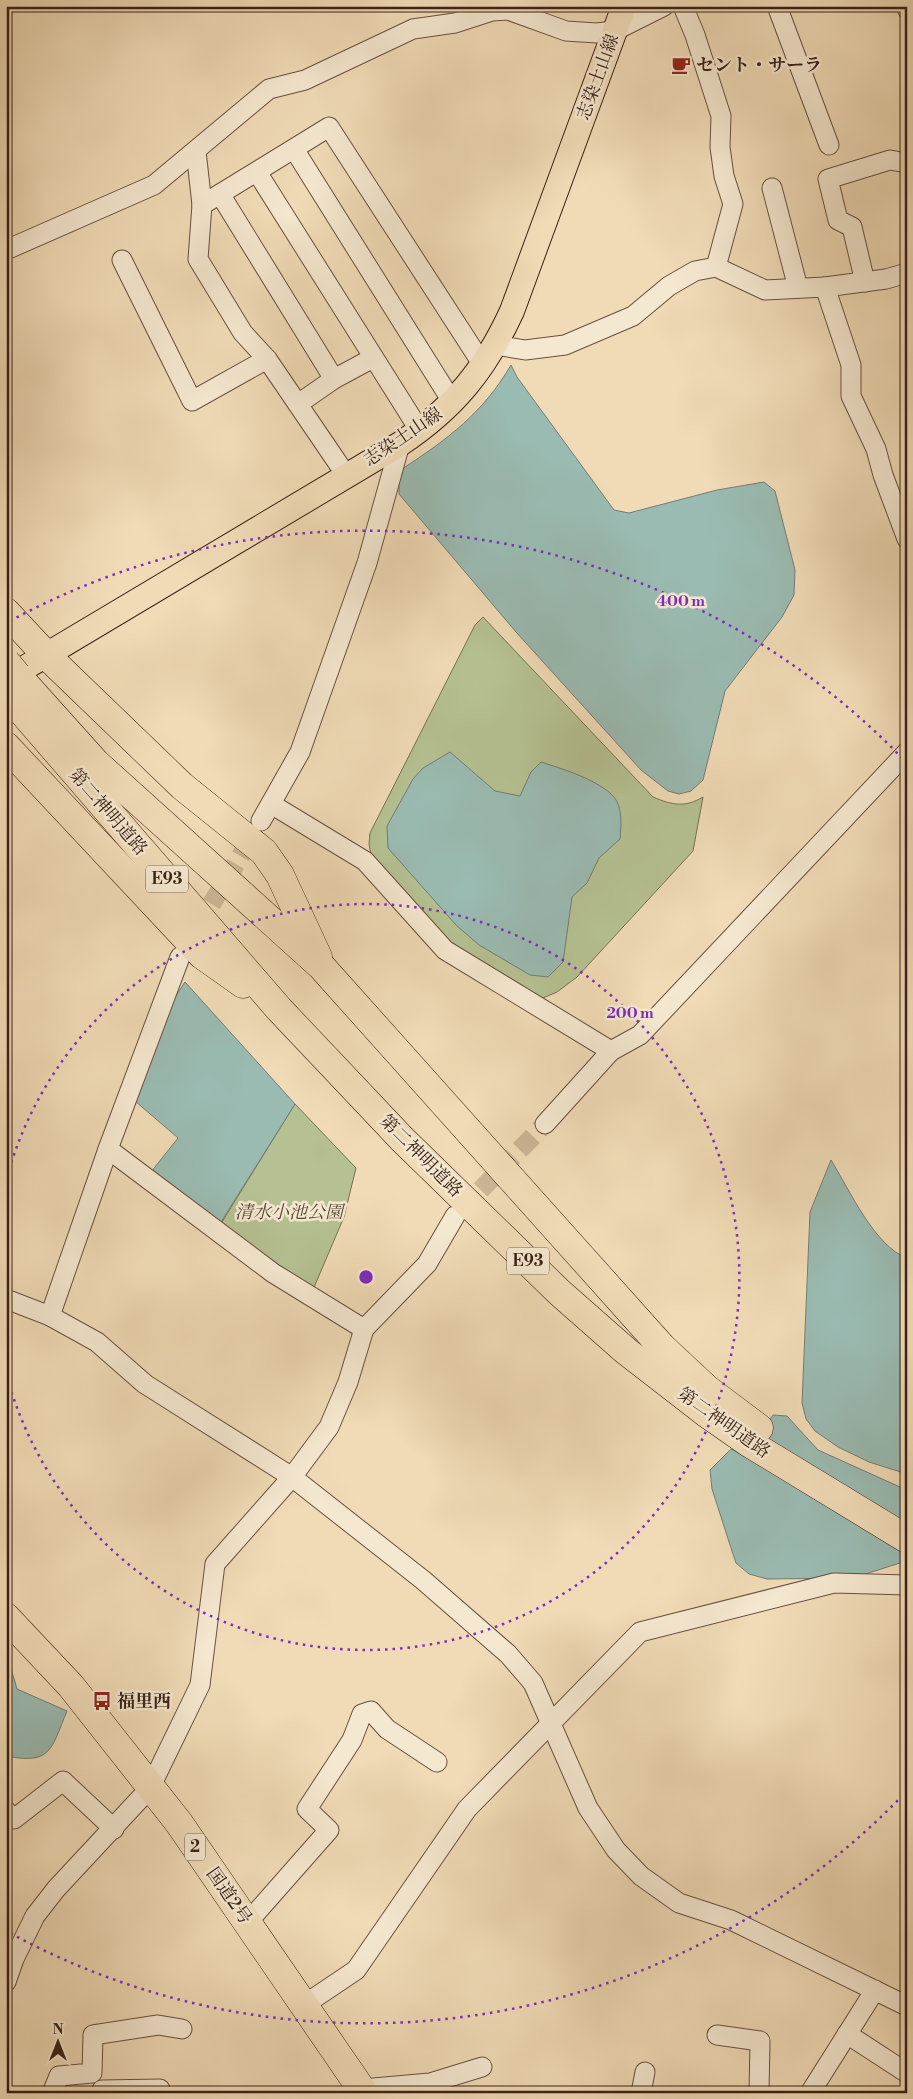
<svg xmlns="http://www.w3.org/2000/svg" width="913" height="2099" font-family="'Libre Bodoni','Noto Serif JP',serif">
<style>
.green{fill:#b5c192;stroke:#787155}
.water{fill:#9abbb2;stroke:#747d74}
.lines{fill:none;stroke-linecap:round;stroke-linejoin:round}
.minor-tunnel{stroke:#ccb696;stroke-width:19;stroke-dasharray:19 9;stroke-linecap:butt}
.minor-casing{stroke:#685040;stroke-width:21}
.major-casing{stroke:#3a2118;stroke-width:26}
.highway-casing{stroke:#3a2118;stroke-width:29}
.minor{stroke:#f5e8d0;stroke-width:19}
.major{stroke:#f0dbb6;stroke-width:24}
.highway{stroke:#f0dbb6;stroke-width:28}
.highway-bridge-casing{stroke:#3a2118;stroke-width:29;stroke-linecap:butt}
.highway-bridge{stroke:#f0dbb6;stroke-width:28}
.ring{fill:none;stroke:#7b2cbf;stroke-width:2.5;stroke-dasharray:2.5 5}
.labels{text-anchor:middle;dominant-baseline:central;stroke-width:5;stroke-linejoin:round;paint-order:stroke}
.shield{fill:#f5e8d0;stroke:#725d4f;stroke-width:1}
.shield-label{font-size:16px;font-weight:bold;fill:#3a2118}
.poi-label{font-size:18px;font-weight:bold;fill:#3a2118;stroke:#f5e8d0;text-anchor:start}
.street-label{font-size:18px;fill:#3a2118;stroke:#f5e8d0}
.park-label{font-size:18px;font-style:italic;fill:#594936;stroke:#f5e8d0}
.centre{fill:#7b2cbf;stroke:#f5e8d0;stroke-width:2.5}
.ring-label{font-size:15px;text-anchor:middle;font-weight:bold;fill:#7b2cbf;stroke:#f5e8d0;stroke-width:5;stroke-linejoin:round;paint-order:stroke}
</style>
<rect width="100%" height="100%" fill="#f0dbb6"/>
<filter id="stains"><feTurbulence type="fractalNoise" baseFrequency=".004" numOctaves="4"/><feColorMatrix values="0 0 0 0 .2 0 0 0 0 .09 0 0 0 0 .02 0 0 0 .5 -.17"/></filter>
<radialGradient id="worn" r=".72"><stop offset=".6" stop-color="#630" stop-opacity="0"/><stop offset="1" stop-color="#630" stop-opacity=".3"/></radialGradient>
<g class="green">
<path d="M483 617 653 797C672 805 685 808 703 797L693 851 577 977 557 992 543 998 463 955 427 923 371 855 369 844 370 833 475 625Z"/>
<path d="M295 1104 356 1168 344 1217 312 1292 217 1219 222 1222Z"/>
</g>
<g class="water">
<path d="M511 365 517 377 614 510 629 513 717 490 764 482 775 491 795 570 794 595 782 617 725 691 703 780 691 791 679 794 668 791 641 770 516 632 399 494V482L402 469C448 439 483 413 511 365Z"/>
<path d="M450 752 495 791 520 796 531 772 541 762C563 769 599 780 614 797 623 808 621 826 620 839L599 858 587 883 572 897 563 962 548 977 530 975 479 945 456 925 388 848 387 826 413 779 423 768Z"/>
<path d="M185 982 295 1104 221 1222 151 1172 178 1138 135 1101 173 1000Z"/>
<path d="M831 1160C849 1189 875 1247 907 1258V1474L869 1462 838 1447 815 1431 806 1419 802 1403 810 1212Z"/>
<path d="M773 1415 787 1416 818 1450 900 1487 907 1492V1555L903 1562 853 1578 767 1579 749 1574 736 1563 732 1551 712 1489 710 1470 731 1449 745 1456Z"/>
<path d="M6 1635 8 1637 10 1665 17 1689 67 1711C51 1749 52 1765 6 1756Z"/>
</g>
<g class="lines">
<g class="minor-tunnel">
<path d="M197 928 255 832"/>
<path d="M461 1210 545 1124"/>
</g>
<g class="minor-casing">
<g id="minor">
<path d="M777 6 829 145"/>
<path d="M906 6 907 9"/>
<path d="M294 149 453 403"/>
<path d="M196 151 202 205 198 259 243 333 267 359 346 475"/>
<path d="M257 172 420 431"/>
<path d="M772 188 798 288"/>
<path d="M220 194 334 379"/>
<path d="M202 205 329 127 483 365"/>
<path d="M6 250 154 185 269 89 305 80 413 29 455 23 492 11 508 10 566 31 597 33 614 31 664 6"/>
<path d="M122 260 192 401 267 359"/>
<path d="M716 267 765 290 825 287 851 365V396L876 449 883 475 907 539"/>
<path d="M865 282 852 227 838 220 828 179 890 160 907 163"/>
<path d="M825 287 886 279 907 273"/>
<path d="M496 345 525 350 565 345 633 316 669 286 695 271 716 267 733 204 724 176 720 147 721 116 695 35 683 6"/>
<path d="M298 404 334 379 373 358"/>
<path d="M271 804 365 861 445 950 611 1051"/>
<path d="M261 821 300 752 367 563 400 444"/>
<path d="M545 1124 611 1051 640 1035 907 752"/>
<path d="M108 1149 273 1273 364 1329"/>
<path d="M6 1299 50 1316 97 1342 145 1384 292 1477 423 1580 508 1654 533 1683 588 1808 616 1850 641 1876 679 1903 731 1920 907 2006"/>
<path d="M50 1316 108 1149 180 957"/>
<path d="M6 1811 14 1819 63 1781 114 1829"/>
<path d="M247 1923 329 1830 307 1809 352 1740 362 1714 371 1711 387 1729 437 1762"/>
<path d="M6 1982 14 1959 35 1916 56 1889 150 1788 200 1685 215 1564 292 1477 329 1427 348 1382 364 1329 427 1264 455 1216"/>
<path d="M304 2005 356 1970 467 1809 640 1632 834 1583 907 1585"/>
<path d="M847 2034 907 2073"/>
<path d="M717 2035 760 2041 759 2093"/>
<path d="M362 2089 430 2083 482 2067"/>
<path d="M52 2093 59 2076 92 2073 93 2035 158 2025 182 2029"/>
<path d="M101 2093 102 2090 160 2089"/>
<path d="M641 2093 645 2072"/>
<path d="M810 2093 875 1990"/>
</g>
</g>
<g class="major-casing">
<path id="major" d="M6 679 400 444C454 408 485 370 512 311L624 6"/>
</g>
<g class="highway-casing">
<g id="highway">
<path d="M6 612 47 656 182 786 264 852 280 875 318 957"/>
<path d="M17 675 96 763 321 966 662 1347 707 1389 759 1428"/>
<path d="M6 693 279 1009 402 1139 559 1292 626 1351 706 1413 749 1443 907 1539"/>
<path d="M6 746 202 955 243 984"/>
<path d="M6 1617 71 1686 179 1823 364 2093"/>
</g>
</g>
<use href="#minor" class="minor"/>
<use href="#major" class="major"/>
<use href="#highway" class="highway"/>
<g class="highway-bridge-casing">
<path id="highway-bridge" d="M6 662 17 675"/>
</g>
<use href="#highway-bridge" class="highway-bridge"/>
</g>
<g class="ring">
<path d="M7 1177A373 373 0 1 1 7 1377"/>
<path d="M903 1795A746 746 0 0 1 10 1933M10 621A746 746 0 0 1 903 759"/>
</g>
<defs>
<g id="cafe-bare" transform="scale(1.5)"><path d="M-5.5-4.5H6V0H3Q3 3.5 0 3.5H-2.5Q-5.5 3.5-5.5 0ZM3-3.2v2h1.7v-2ZM-6 4.5H4V6H-6Z" fill="#8f2418" stroke="#f5e8d0" stroke-width="2.5" paint-order="stroke"/></g>
<g id="bus-bare" transform="scale(1.5)"><path d="M-5-6H5V4H4V6H2V4H-2V6H-4V4H-5ZM-3.5-4V0h7V-4ZM-3.5 1.2v1.5H-2V1.2ZM2 1.2v1.5H3.5V1.2Z" fill="#8f2418" stroke="#f5e8d0" stroke-width="2.5" paint-order="stroke"/></g>
</defs>
<g fill-rule="evenodd">
<use href="#cafe-bare" x="681" y="65"/>
<use href="#bus-bare" x="102" y="1701"/>
</g>
<g class="labels">
<g class="shield">
<rect x="146" y="865.5" width="42" height="27" rx="4"/>
<rect x="507" y="1247.5" width="42" height="27" rx="4"/>
<rect x="185" y="1833.5" width="20" height="27" rx="4"/>
</g>
<g class="shield-label">
<text x="167" y="879">E93</text>
<text x="528" y="1261">E93</text>
<text x="195" y="1847">2</text>
</g>
<g class="poi-label">
<text x="696" y="65">セント・サーラ</text>
<text x="117" y="1701">福里西</text>
</g>
<g class="street-label">
<text transform="translate(598 77) rotate(-70)">志染土山線</text>
<text transform="translate(403 437) rotate(-34)">志染土山線</text>
<text transform="translate(108 812) rotate(49)">第二神明道路</text>
<text transform="translate(421 1156) rotate(45)">第二神明道路</text>
<text transform="translate(724 1423) rotate(35)">第二神明道路</text>
<text transform="translate(229 1896) rotate(55)">国道2号</text>
</g>
<g class="park-label">
<text x="289" y="1212">清水小池公園</text>
</g>
</g>
<circle cx="366" cy="1277" r="8" class="centre"/>
<g class="ring-label">
<text x="681" y="606">400 m</text>
<text x="630" y="1018">200 m</text>
</g>
<rect width="913" height="2099" fill="none" stroke="#f0dbb6" stroke-width="25"/>
<rect x="8" y="8" width="898" height="2084" fill="none" stroke="#3a2118" stroke-width="2.5"/>
<rect x="12" y="12" width="888" height="2074" fill="none" stroke="#3a2118"/>
<g transform="translate(58 2042)" stroke="#f5e8d0" stroke-width="4" paint-order="stroke">
<path d="M0-4L9 19L0 12L-9 19Z" fill="#3a2118"/>
<text y="-8" font-size="14" font-weight="bold" text-anchor="middle" fill="#3a2118">N</text>
</g>
<rect width="100%" height="100%" filter="url(#stains)"/>
<rect width="100%" height="100%" fill="url(#worn)"/>
</svg>
